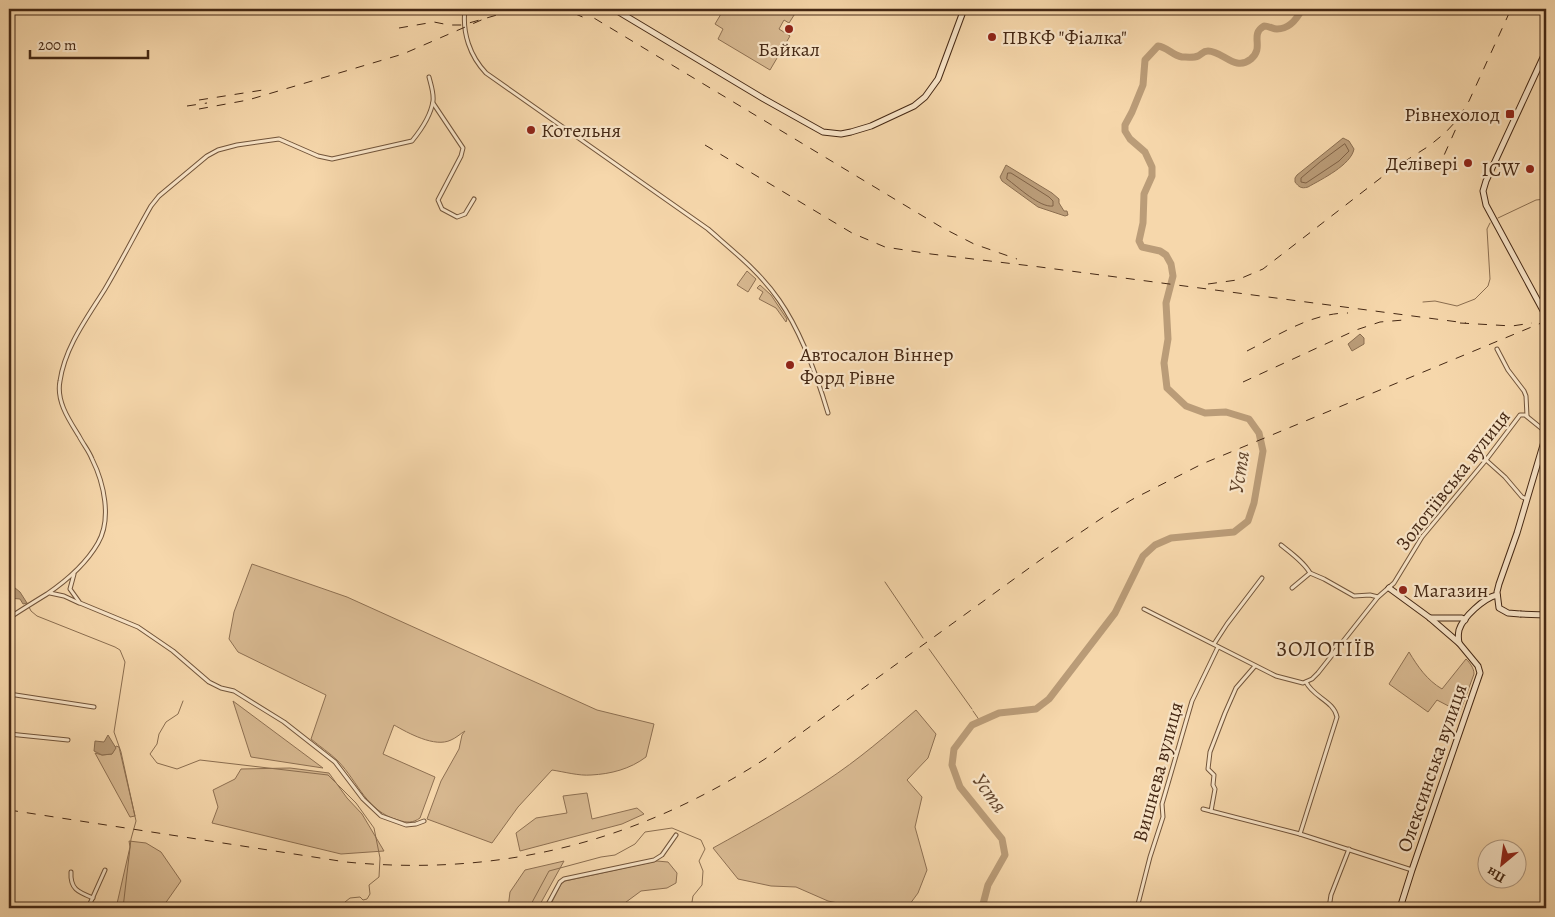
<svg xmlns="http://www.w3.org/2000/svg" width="1555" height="917" font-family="Alegreya,serif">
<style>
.green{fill:#d8b991;stroke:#8e7052}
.water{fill:#ba9c78;stroke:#8b6e50}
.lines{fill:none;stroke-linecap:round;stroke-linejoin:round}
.shore{stroke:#806246;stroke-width:1}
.stream{stroke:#8b6e50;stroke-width:1}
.river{stroke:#ba9c78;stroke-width:7}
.street-casing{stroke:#71543a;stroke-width:5}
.secondary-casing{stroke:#452814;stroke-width:7}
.street{stroke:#f9e5c8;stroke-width:3}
.secondary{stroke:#f9e5c8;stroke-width:5}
.rail{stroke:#452814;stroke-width:1;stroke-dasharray:9 9;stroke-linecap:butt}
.secondary-bridge-casing{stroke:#452814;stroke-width:7;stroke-linecap:butt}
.secondary-bridge{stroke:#f9e5c8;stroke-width:5}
.poi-dot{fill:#8f2418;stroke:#f9e5c8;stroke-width:2}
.labels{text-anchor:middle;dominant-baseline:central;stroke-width:4.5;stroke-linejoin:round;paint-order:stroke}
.poi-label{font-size:20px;fill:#452814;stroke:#f9e5c8;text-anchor:start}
.street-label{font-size:20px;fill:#452814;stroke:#f9e5c8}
.water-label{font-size:21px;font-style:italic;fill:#62452d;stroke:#f9e5c8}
.neighbourhood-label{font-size:21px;letter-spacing:1px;fill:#452814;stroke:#f9e5c8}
</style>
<rect width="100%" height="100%" fill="#f6d7ab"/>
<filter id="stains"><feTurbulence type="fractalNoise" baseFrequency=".004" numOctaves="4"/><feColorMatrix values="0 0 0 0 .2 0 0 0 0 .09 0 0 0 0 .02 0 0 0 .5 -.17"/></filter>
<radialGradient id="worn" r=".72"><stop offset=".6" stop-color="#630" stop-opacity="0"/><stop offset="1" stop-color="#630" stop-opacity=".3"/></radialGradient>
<g class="green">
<path d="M724 9H798L789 23 784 20 779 29 790 36 770 70 718 39 723 29 715 24Z"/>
<path d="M747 271 756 279 748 292 737 285Z"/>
<path d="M760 285 771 295 787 319 786 322 776 308 759 299 763 292 757 288Z"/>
<path d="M252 564 347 597 597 710 654 724 646 757C630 769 611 774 591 775 579 776 565 772 552 770L518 807 492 843 427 819 441 781 459 749 462 735 465 731C460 734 456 738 451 740 435 748 408 733 394 725L383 754 435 777 420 818C413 823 407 823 398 820 366 811 359 783 338 761 330 753 319 746 311 739L326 695 238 652 229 639 234 612Z"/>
<path d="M1409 652C1418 667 1427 680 1442 689L1466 659C1470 663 1474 668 1474 674L1460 712 1437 700 1428 712 1389 684Z"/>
<path d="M233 701 323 768 251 757Z"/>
<path d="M916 710 936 734 928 758 907 780 922 797 915 827 927 870 918 893 907 908H862L828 901 796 887 771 886 738 879 713 848C751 827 789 806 826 781 858 760 887 735 916 710Z"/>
<path d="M116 746 119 747 135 816 130 817 95 753 102 755 112 754Z"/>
<path d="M290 768 329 773 347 798 362 814 384 851 341 854 212 823 218 807 213 790 235 779 241 769Z"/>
<path d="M587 793 592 819 637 808 644 814 622 824 520 851 516 833 536 818 567 813 563 796Z"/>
<path d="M129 841 146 843 161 852 181 881 162 908H116L130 847Z"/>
<path d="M564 861 538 908H508L510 892 525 870Z"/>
<path d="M657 861 668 862 677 873 676 883 667 888 641 891 618 908H549L561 884 565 881Z"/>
</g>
<g class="water">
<path d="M1343 138 1349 141 1354 149C1351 165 1322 179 1308 187 1301 189 1299 187 1295 182V178L1297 175Z"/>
<path d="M1006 165 1052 193 1059 199V203L1064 211H1067L1068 215 1065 216 1038 207 1002 181 1000 177Z"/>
<path d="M1360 334 1364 338V344L1352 351 1348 344Z"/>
<path d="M9 583 20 592 27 603 23 604 20 599 9 598Z"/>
<path d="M108 735 116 748 112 754 102 755 94 751 95 741 104 742Z"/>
</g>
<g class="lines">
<g class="shore">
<path d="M1345 144 1349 151 1339 161 1306 183 1301 182V178L1320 162Z"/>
<path d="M1008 173H1011L1049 197 1053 201V206C1040 208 1018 187 1007 179Z"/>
</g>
<g class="stream">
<path d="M1498 218 1536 200 1546 199"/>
<path d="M1423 302 1435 301 1457 306 1475 299 1488 286 1490 279 1487 229 1490 223"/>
<path d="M885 582 923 638"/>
<path d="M27 603 31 611 37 616 115 647 120 650 125 662 114 732 121 752 136 821 131 839 123 908"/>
<path d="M929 649 972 709"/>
<path d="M183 701 178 714 166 722 159 734 157 744 150 754 157 763 177 769 200 760 328 775 356 803 374 828 380 858 379 877 369 885 370 894 367 899 363 900 360 897 350 898 345 902 347 905 345 908"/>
<path d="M973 711 980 721"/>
<path d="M529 908 549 871 601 857 615 855 635 844 645 832 672 828 701 840 705 849 699 861 703 871 702 885 693 896 691 908"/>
</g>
<path class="river" d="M982 908 988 885 1005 855 1002 839 960 787 952 765 954 749 972 725 999 713 1036 709 1049 699 1115 613 1143 556 1155 545 1171 538 1234 532 1248 521 1254 503 1263 451 1259 433 1249 419 1226 412 1205 413 1186 406 1167 388 1164 363 1168 339 1166 303 1173 276 1171 264 1166 255 1160 251 1142 247 1139 241 1143 223 1144 194 1152 176V167L1145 152 1130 139 1125 131V125L1132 112 1143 85 1145 60 1158 46C1167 47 1172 55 1182 57 1186 57 1194 58 1198 56 1202 54 1203 51 1208 51 1223 51 1235 72 1251 59 1265 47 1249 35 1264 26 1269 26 1273 29 1277 29 1290 29 1297 19 1302 9"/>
<g class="street-casing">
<g id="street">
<path d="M465 9C462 33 470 56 486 73L708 229C733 251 760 272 779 300 802 333 817 376 828 413"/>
<path d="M433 103 463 148 461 156 438 200 442 209 457 217 465 214 474 199"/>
<path d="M1497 349 1508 370 1524 391 1526 396 1527 416"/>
<path d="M1486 460 1505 477 1522 497 1527 499"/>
<path d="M1281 545C1291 553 1304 562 1310 573L1324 579 1354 596 1370 595 1378 597"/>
<path d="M74 574 70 589 80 603 138 627 173 651 209 682 221 688 234 691 284 722 335 762 363 799 381 816 406 825 416 824 424 821"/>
<path d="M1292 588 1310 573"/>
<path d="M50 593 64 596 79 603"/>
<path d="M1144 609 1276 676 1303 683 1312 679 1318 673 1378 597 1394 583 1422 537 1486 460 1520 415H1525L1546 432"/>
<path d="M9 618C21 610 34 602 47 594 66 581 86 564 98 543 112 519 104 483 92 459 89 451 83 444 79 436 69 420 56 401 60 381 65 347 87 318 105 289 121 262 135 234 151 206L159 196 207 156 218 150 237 145 279 139 318 156 332 159 412 141C421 130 431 115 433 101 434 93 431 85 429 77"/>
<path d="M1214 644 1227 624 1262 578"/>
<path d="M9 694 94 707"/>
<path d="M9 734 68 740"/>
<path d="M1203 809 1300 834 1412 870"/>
<path d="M1211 811 1215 789 1213 785 1214 775 1208 769 1210 752 1225 713 1236 688 1255 666"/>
<path d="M1300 834 1337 717C1334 701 1313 697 1306 682"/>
<path d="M71 872C70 889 78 892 93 898"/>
<path d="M88 908 105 870"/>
<path d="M546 908 560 882 564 879 654 860 662 855 676 835"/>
<path d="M1137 908 1150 857 1163 817 1162 804 1192 701 1218 647"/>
<path d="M1329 908 1331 895 1349 849"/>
</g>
</g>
<g class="secondary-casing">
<g id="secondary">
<path d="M614 9 764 99 823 132 841 134 851 132 871 126 914 106 925 97 938 79 964 9"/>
<path d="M1546 51 1486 181 1483 191 1486 205 1546 316"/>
<path d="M1389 588 1430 618 1459 643"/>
<path d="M1520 614 1508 613 1499 608 1497 592 1499 584 1517 533 1546 435"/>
<path d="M1430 618H1462L1465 620"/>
<path d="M1400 908 1412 870 1480 673 1478 666 1459 643C1458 638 1458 635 1459 630 1463 617 1484 598 1497 595"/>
</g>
</g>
<use href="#street" class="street"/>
<use href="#secondary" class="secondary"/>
<g class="rail">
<path d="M557 9 566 10 585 18"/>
<path d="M579 9 941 227 974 244 1017 259"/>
<path d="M399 28 434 22 449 25H462L518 9"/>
<path d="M199 100 263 90"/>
<path d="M187 106 207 103"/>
<path d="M199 109 248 100 403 54 486 18"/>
<path d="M705 145 852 233 885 247 931 254 1040 267 1466 323"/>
<path d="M1437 171 1458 124"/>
<path d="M1208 284 1237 280 1263 269 1391 170 1429 146 1445 133 1457 120 1469 101 1511 9"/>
<path d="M1460 323 1512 326 1532 323"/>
<path d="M1247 351C1279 335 1311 313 1348 313"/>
<path d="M1243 382 1356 330 1380 322 1404 320"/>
<path d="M1546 576 1544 635 1546 732"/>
<path d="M9 810 346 862C500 877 638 842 768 757L1050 553 1105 516 1133 499 1202 464 1546 321"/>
</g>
<g class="secondary-bridge-casing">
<path id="secondary-bridge" d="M1520 614 1546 615"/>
</g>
<use href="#secondary-bridge" class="secondary-bridge"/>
</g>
<g class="poi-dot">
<circle cx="789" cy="29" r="5"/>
<circle cx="992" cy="37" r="5"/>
<rect x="1505" y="109" width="10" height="10" rx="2.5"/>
<circle cx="531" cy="130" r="5"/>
<circle cx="1468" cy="163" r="5"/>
<circle cx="1530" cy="169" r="5"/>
<circle cx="790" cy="365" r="5"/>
<circle cx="1403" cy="590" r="5"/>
</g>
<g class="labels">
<g class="poi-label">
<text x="1002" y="37">ПВКФ "Фіалка"</text>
<text x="789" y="49" text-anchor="middle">Байкал</text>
<text x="1500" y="114" text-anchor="end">Рівнехолод</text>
<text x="541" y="130">Котельня</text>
<text x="1458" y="163" text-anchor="end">Делівері</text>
<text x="1520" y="169" text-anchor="end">ICW</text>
<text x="800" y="354">Автосалон Віннер<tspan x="800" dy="23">Форд Рівне</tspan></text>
<text x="1413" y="590">Магазин</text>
</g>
<g class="street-label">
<text transform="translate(1453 480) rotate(-52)">Золотіївська вулиця</text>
<text transform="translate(1432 768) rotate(-71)">Олексинська вулиця</text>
<text transform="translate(1158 772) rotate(-75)">Вишнева вулиця</text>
</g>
<g class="water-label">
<text transform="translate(1239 472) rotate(-81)">Устя</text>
<text transform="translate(990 793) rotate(54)">Устя</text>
</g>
<g class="neighbourhood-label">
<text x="1326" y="649">ЗОЛОТІЇВ</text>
</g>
</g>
<rect width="1555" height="917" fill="none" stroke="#f6d7ab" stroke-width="30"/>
<rect x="10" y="10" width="1535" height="897" fill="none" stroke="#452814" stroke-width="2.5"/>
<rect x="15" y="15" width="1525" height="887" fill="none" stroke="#452814"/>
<g transform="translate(1502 864) rotate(209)"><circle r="24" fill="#f9e5c8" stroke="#b19980"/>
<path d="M0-4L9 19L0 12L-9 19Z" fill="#8f2418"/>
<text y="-8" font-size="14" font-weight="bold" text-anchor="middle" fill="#452814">Пн</text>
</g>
<path d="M30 50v8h118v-8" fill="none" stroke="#452814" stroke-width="2.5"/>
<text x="38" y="50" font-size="15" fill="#452814" stroke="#f9e5c8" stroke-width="4" paint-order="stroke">200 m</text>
<rect width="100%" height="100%" filter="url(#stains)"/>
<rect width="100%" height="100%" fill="url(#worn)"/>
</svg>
